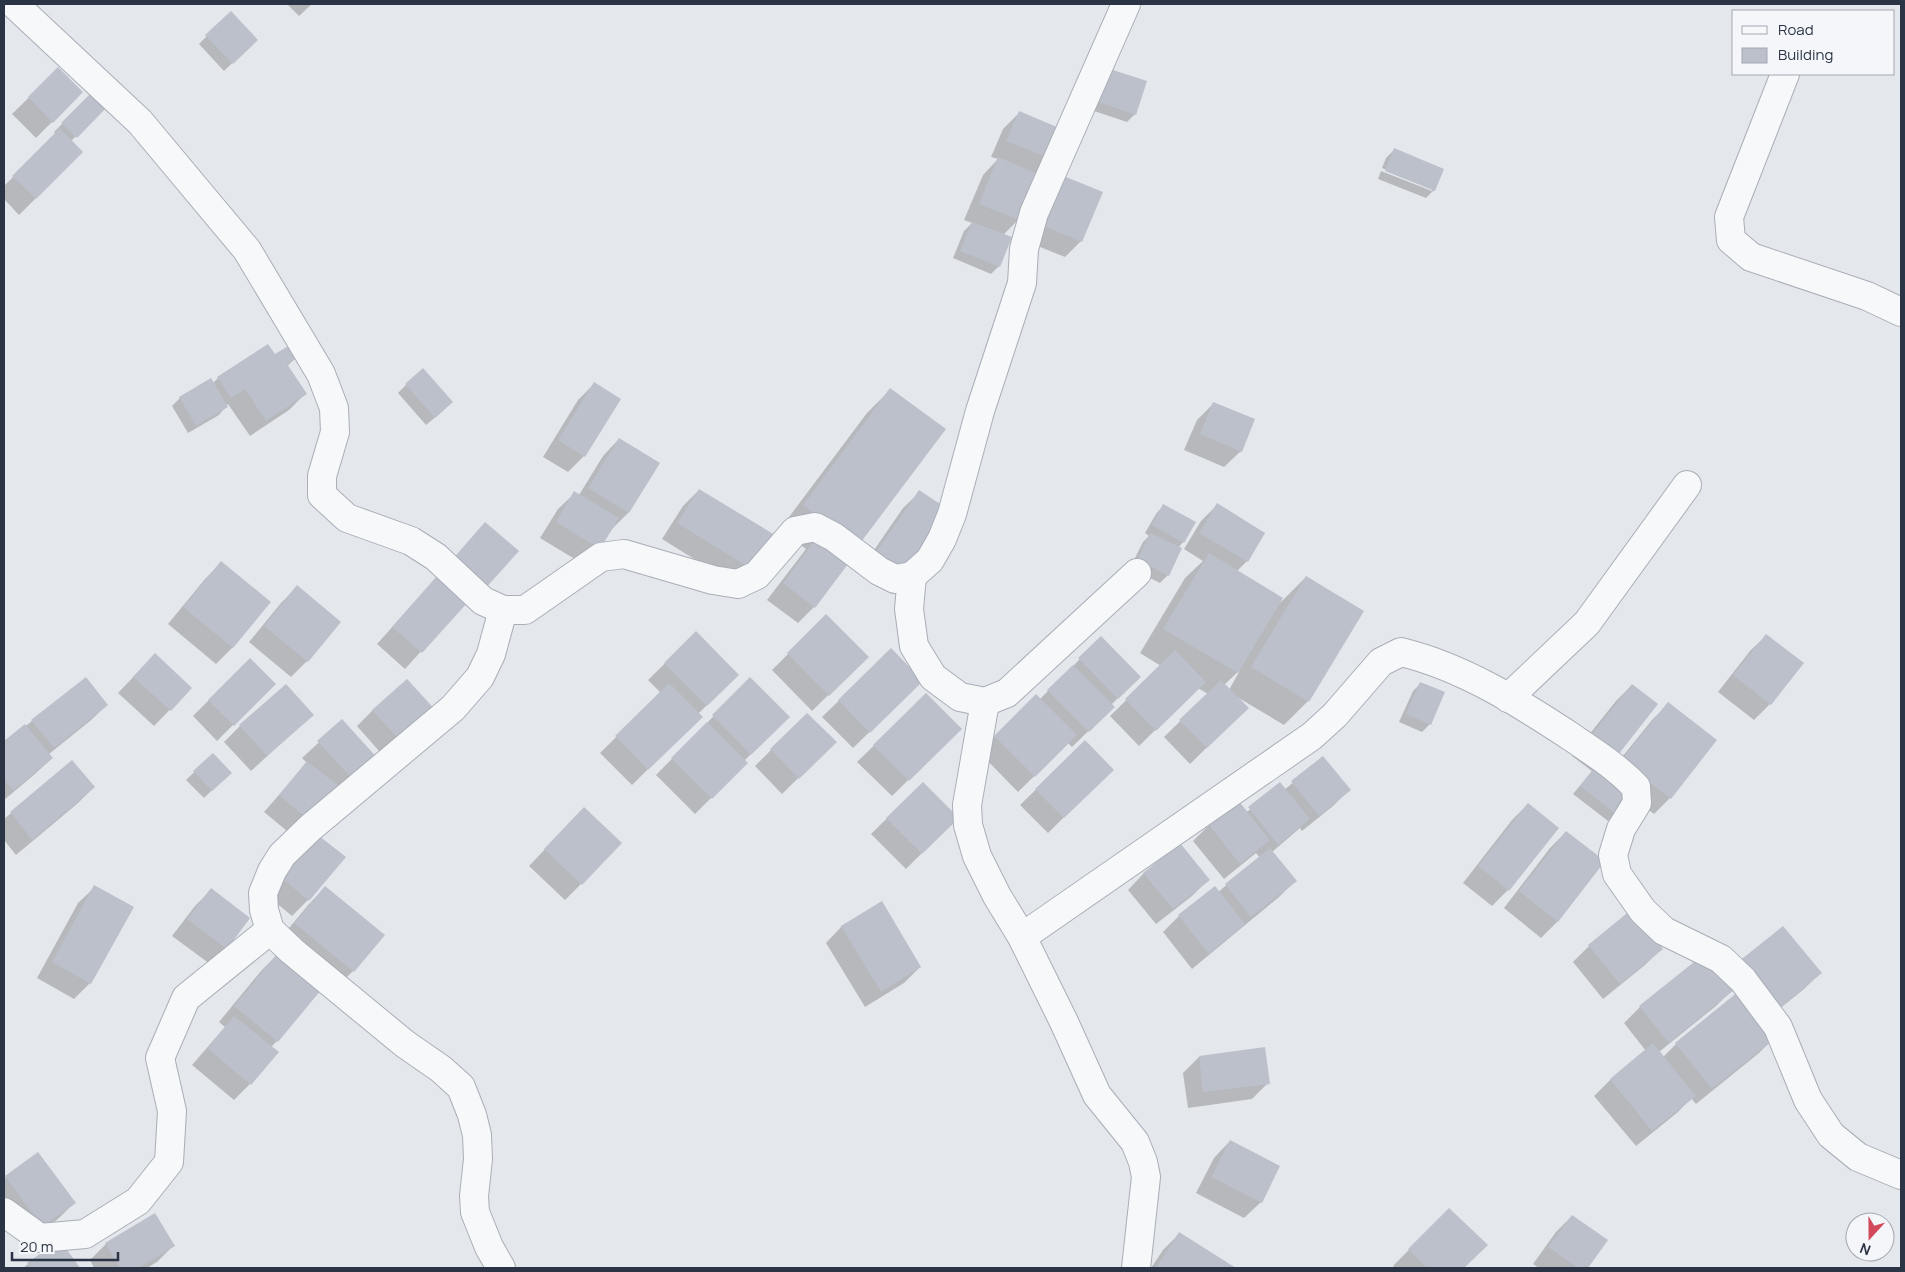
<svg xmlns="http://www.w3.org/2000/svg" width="1905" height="1272" font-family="Manrope,sans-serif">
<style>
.shadow{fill:#0003;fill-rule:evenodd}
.building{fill:#bbc0ca}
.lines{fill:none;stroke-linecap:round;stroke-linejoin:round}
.minor-casing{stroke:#a9aeb7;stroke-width:30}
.minor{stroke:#f7f8fa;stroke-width:28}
</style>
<rect width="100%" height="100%" fill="#e4e7ec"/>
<g class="shadow">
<path d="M287 4H312L299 16Z"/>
<path d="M230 13 256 40 224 71 199 44Z"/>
<path d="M58 69 82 92 36 138 12 114Z"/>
<path d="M1102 78 1135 114 1127 122 1091 110Z"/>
<path d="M93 93 106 106 71 141 82 152 19 215 4 199V186L56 134 54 132Z"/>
<path d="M1019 113 1051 158 1035 174 1018 220 1003 235 999 266 991 274 953 258 964 231 972 223 964 220 983 175 998 159 991 157 1003 129Z"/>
<path d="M1394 150 1434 190 1426 198 1378 179 1381 171 1432 191V189L1382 168 1386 158Z"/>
<path d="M1045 192 1081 241 1065 257 1025 241Z"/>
<path d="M268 345 275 356 297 357 287 366 305 394 289 410 250 436 228 404 219 415 188 433 172 406 180 398 213 383 218 378Z"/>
<path d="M594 384 584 456 568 472 543 457 578 400Z"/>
<path d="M406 385 444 410 426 425 398 393Z"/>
<path d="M891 389 857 545 814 607 798 623 767 600 806 549 780 529 867 413Z"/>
<path d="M1213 404 1241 451 1224 467 1184 450 1197 420Z"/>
<path d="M619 439 628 513 612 529 583 564 540 538 558 509 575 493 579 495 603 456Z"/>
<path d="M699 490 773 536 736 585 662 539 683 506Z"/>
<path d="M920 492 902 575 886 591 859 572 903 508Z"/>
<path d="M1217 505 1264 533 1247 561 1237 571 1279 604 1306 577 1308 701 1284 725 1237 697 1247 708 1190 764 1164 737 1208 694 1198 688 1139 746 1110 716 1161 666 1140 653 1185 578 1203 561 1184 549 1201 521ZM1240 670 1229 690 1224 685Z"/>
<path d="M1163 506 1183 542 1178 548 1180 549 1168 575 1160 583 1130 568 1143 542 1149 536 1145 533 1156 514Z"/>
<path d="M485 524 483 589 467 605 465 603 405 669 377 644Z"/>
<path d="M221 563 269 602 232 648 216 664 168 624 205 579Z"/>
<path d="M297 587 339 622 307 661 291 677 249 642 281 603Z"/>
<path d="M826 616 867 657 812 711 772 670Z"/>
<path d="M696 633 737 675 698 714 701 717 632 785 600 753 661 693 648 680Z"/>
<path d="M1767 635 1770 704 1754 720 1718 692 1750 651Z"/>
<path d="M1101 638 1139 677 1111 705 1113 707 1072 747 1068 743 1018 792 979 752 1036 696 1040 699Z"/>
<path d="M891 650 922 681 853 748 822 717Z"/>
<path d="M250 659 274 684 217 741 193 716Z"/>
<path d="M139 671 191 688 154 726 118 693Z"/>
<path d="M750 679 788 717 744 761 746 763 695 814 656 775Z"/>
<path d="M1421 683 1430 724 1422 732 1399 722 1413 691Z"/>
<path d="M1632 685 1610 772 1652 720 1668 704 1670 798 1654 814 1630 795 1608 821 1573 794 1592 771 1572 756 1616 701Z"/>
<path d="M926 695 960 729 892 796 857 762Z"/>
<path d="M107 705 90 721 49 754 52 758 35 774 4 800V743L32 721Z"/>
<path d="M373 710 421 730 387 760 357 726Z"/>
<path d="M807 714 835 742 782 794 755 766Z"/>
<path d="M312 715 251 771 224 742 240 726Z"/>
<path d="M342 721 379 761 293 836 264 812 307 763 302 758Z"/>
<path d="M1085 742 1112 770 1048 833 1020 805Z"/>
<path d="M213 754 230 773 204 798 186 780Z"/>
<path d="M1323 758 1349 790 1333 806 1302 831 1300 828 1272 852 1295 881 1279 897 1192 969 1163 932 1179 916 1215 888 1218 892 1260 858 1256 853 1224 879 1193 841 1209 825 1246 812 1284 790Z"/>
<path d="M72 762 94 787 78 803 16 855 4 840V819Z"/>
<path d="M923 783 957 818 906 869 871 834Z"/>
<path d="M1528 804 1508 890 1492 906 1463 883 1512 820Z"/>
<path d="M568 825 581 884 565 900 529 866Z"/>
<path d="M1566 832 1604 862 1557 922 1541 938 1504 908 1550 848Z"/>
<path d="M298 849 308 900 292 916 263 892Z"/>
<path d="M1144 873 1208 880 1192 896 1156 924 1128 890Z"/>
<path d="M95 887 90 983 74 999 37 978 78 903Z"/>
<path d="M325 888 383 935 353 971 337 987 279 940 309 904Z"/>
<path d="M211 890 249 919 226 948 210 964 172 936 195 906Z"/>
<path d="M842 926 920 967 904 983 865 1007 826 943Z"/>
<path d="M1589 946 1661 949 1645 965 1603 999 1573 962Z"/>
<path d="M277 955V1041L271 1047 250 1084 234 1100 192 1065 225 1027 219 1022 261 971Z"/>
<path d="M1820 973 1804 989 1763 1022 1775 1037 1759 1053 1696 1104 1691 1098 1678 1112 1636 1146 1594 1096 1610 1080 1646 1051 1624 1023 1640 1007ZM1732 990 1736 995 1676 1044 1663 1057 1659 1052 1716 1006Z"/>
<path d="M1199 1057 1268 1083 1252 1099 1188 1108 1183 1073Z"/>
<path d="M1230 1141 1261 1202 1244 1218 1196 1193 1214 1158Z"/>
<path d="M6 1177 74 1203 58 1219 26 1242 4 1212V1179Z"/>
<path d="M1449 1209 1486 1245 1463 1268H1395L1393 1266Z"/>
<path d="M154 1215 173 1246 157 1262 147 1268H94L90 1260 106 1244Z"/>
<path d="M1572 1216 1606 1240 1586 1268H1539L1533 1264 1556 1232Z"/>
<path d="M1179 1234 1234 1268H1151L1163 1250Z"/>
<path d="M60 1242 78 1268H23L28 1264Z"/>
</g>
<g class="building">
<path d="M231 11 258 40 233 64 205 35Z"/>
<path d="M58 67 83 92 53 123 28 97Z"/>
<path d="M1110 69 1147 81 1136 115 1098 102Z"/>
<path d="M93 91 108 106 77 138 61 123Z"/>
<path d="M1019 111 1064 130 1052 159 1006 141Z"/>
<path d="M60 128 83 152 36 199 12 176Z"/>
<path d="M1394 148 1444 169 1435 191 1385 171Z"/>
<path d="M998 157 1038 174 1019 220 979 204Z"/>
<path d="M1061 175 1103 192 1082 242 1041 225Z"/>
<path d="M972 222 1012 237 1000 267 960 251Z"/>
<path d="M268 344 275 354 290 345 298 357 287 364 307 394 266 421 245 389 231 398 217 377Z"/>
<path d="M423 368 453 402 435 418 405 384Z"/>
<path d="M211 378 228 407 196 426 179 397Z"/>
<path d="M594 382 621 399 585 457 558 440Z"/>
<path d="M890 388 946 429 858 546 803 505Z"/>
<path d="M1213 402 1255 419 1242 452 1200 434Z"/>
<path d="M619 438 660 463 629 513 588 488Z"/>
<path d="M699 489 775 535 753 570 677 523Z"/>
<path d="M919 490 949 510 903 575 874 555Z"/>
<path d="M574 491 619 518 600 549 556 522Z"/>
<path d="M1217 503 1265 533 1248 562 1199 533Z"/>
<path d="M1163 504 1196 522 1184 543 1152 525Z"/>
<path d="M485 522 519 551 484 590 451 561Z"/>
<path d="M1150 533 1182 548 1169 576 1137 560Z"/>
<path d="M818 536 851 560 815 608 783 583Z"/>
<path d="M1209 553 1283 598 1238 673 1163 629Z"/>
<path d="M221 561 271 602 233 648 183 607Z"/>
<path d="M437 576 468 602 422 653 392 627Z"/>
<path d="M1306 576 1364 611 1309 702 1251 667Z"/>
<path d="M297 585 341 622 308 662 264 626Z"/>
<path d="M826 614 869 657 829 696 787 653Z"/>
<path d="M696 631 739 675 707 706 664 663Z"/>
<path d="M1766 634 1804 663 1771 705 1733 675Z"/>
<path d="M1101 636 1141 677 1118 699 1078 658Z"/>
<path d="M891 648 923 681 870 733 838 700Z"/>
<path d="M1175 650 1206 682 1156 731 1125 699Z"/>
<path d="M155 653 192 688 171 711 133 677Z"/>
<path d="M250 658 276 684 234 726 208 700Z"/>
<path d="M1073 665 1115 707 1089 732 1047 690Z"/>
<path d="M86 677 108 705 54 748 31 720Z"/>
<path d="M750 677 790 717 751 755 712 715Z"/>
<path d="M407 679 439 714 404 745 372 710Z"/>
<path d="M1221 680 1249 708 1207 748 1179 720Z"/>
<path d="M1420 682 1445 692 1431 725 1406 714Z"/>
<path d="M669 683 703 717 648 770 615 736Z"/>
<path d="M286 684 314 715 267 756 239 725Z"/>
<path d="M1632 684 1658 704 1614 760 1588 739Z"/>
<path d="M926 693 962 729 909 781 873 745Z"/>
<path d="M1036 694 1077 735 1035 777 994 736Z"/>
<path d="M1668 702 1717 740 1671 799 1621 760Z"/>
<path d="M807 713 837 742 799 779 770 749Z"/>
<path d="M342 719 380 761 356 783 317 741Z"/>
<path d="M707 722 748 763 712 799 671 758Z"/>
<path d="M25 724 53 758 13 791 4 780V741Z"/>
<path d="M1085 740 1114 770 1064 818 1035 789Z"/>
<path d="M213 753 232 773 212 791 193 771Z"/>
<path d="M1323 756 1351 790 1319 816 1291 781Z"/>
<path d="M72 760 95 787 32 840 10 812Z"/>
<path d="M307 761 339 786 310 821 279 795Z"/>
<path d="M1599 762 1635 791 1616 814 1580 786Z"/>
<path d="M923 782 959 818 922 854 886 818Z"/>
<path d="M1280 782 1310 819 1278 845 1248 807Z"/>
<path d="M1238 800 1270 840 1240 864 1208 824Z"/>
<path d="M1528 803 1559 828 1509 891 1478 866Z"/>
<path d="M584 807 622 843 582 885 544 849Z"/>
<path d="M1566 831 1605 861 1558 922 1519 891Z"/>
<path d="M314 832 346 857 309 901 278 875Z"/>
<path d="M1180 843 1210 880 1173 909 1143 873Z"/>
<path d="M1270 848 1297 881 1251 917 1225 884Z"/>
<path d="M94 885 134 907 91 984 52 962Z"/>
<path d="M325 886 385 935 354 972 294 923Z"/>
<path d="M1215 886 1245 924 1209 954 1178 915Z"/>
<path d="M211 888 250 918 227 949 187 919Z"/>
<path d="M882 901 921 967 881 992 841 926Z"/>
<path d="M1631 910 1663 949 1620 984 1588 945Z"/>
<path d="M1783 926 1822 973 1777 1010 1738 962Z"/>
<path d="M277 954 321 990 278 1042 234 1006Z"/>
<path d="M1704 954 1734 990 1669 1043 1639 1006Z"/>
<path d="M1739 991 1777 1037 1712 1089 1675 1043Z"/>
<path d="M234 1016 279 1052 251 1085 207 1048Z"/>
<path d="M1653 1043 1696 1096 1652 1131 1610 1079Z"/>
<path d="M1265 1047 1270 1084 1203 1092 1199 1056Z"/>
<path d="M1230 1140 1280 1166 1262 1203 1211 1177Z"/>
<path d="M38 1152 76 1203 42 1227 5 1176Z"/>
<path d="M1449 1208 1488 1245 1464 1268H1427L1408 1249Z"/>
<path d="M155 1213 175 1246 139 1268H120L105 1243Z"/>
<path d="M1572 1215 1608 1240 1588 1268H1578L1548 1247Z"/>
<path d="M1179 1232 1236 1268H1156Z"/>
<path d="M60 1240 80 1268H31L27 1263Z"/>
</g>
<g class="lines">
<g class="minor-casing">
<g id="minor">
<path d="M14 4 140 122 247 250 321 374 334 408 335 432 322 476V495L347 518 411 541 436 557 483 601 503 610H525L601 557 624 554 713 580 738 584 757 575 795 531 815 527 834 537 879 571 895 579 912 576 930 560 942 539 952 514 980 411 1022 283 1024 249 1034 213 1126 4"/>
<path d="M1785 74 1729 217 1731 240 1751 257 1867 296 1901 312"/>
<path d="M912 576 909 609 914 646 933 677 960 697 985 702 1007 693 1137 573"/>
<path d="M1508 698 1587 623 1687 485"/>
<path d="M985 702 967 805 968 825 977 856 997 896 1022 937 1064 1022 1097 1095 1135 1142 1143 1162 1146 1177 1136 1268"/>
<path d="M1022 937 1312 736 1335 715 1381 662 1401 652C1463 667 1520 703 1573 738 1596 754 1617 767 1636 787L1637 803 1621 829 1613 855 1617 874 1643 911 1664 931 1721 959 1743 980 1778 1027 1808 1100 1831 1135 1858 1157 1901 1175"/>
<path d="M4 1212 40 1238 85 1234 138 1201 169 1162 172 1111 160 1058 186 998 270 930"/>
<path d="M501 1268 489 1247 475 1212 474 1196 478 1159 477 1135 472 1115 461 1087 441 1069 405 1044 292 951 270 930 264 910 263 893 272 871 282 855 310 828 453 708 480 677 491 654 503 610"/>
</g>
</g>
<use href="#minor" class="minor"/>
</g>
<rect width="1905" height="1272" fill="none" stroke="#2b3445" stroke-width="10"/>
<rect x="1732" y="10" width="162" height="65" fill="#f4f6f9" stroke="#a4a8b1"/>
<rect x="1742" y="26" width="25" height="8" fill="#f7f8fa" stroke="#a4a8b1"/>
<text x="1778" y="35" font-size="15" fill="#2b3445">Road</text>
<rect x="1742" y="48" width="25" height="15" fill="#bbc0ca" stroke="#a4a8b1"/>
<text x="1778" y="60" font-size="15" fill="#2b3445">Building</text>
<g transform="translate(1870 1237) rotate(201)"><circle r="24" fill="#f4f6f9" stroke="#a4a8b1"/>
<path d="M0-4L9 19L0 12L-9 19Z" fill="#d1495b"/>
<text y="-8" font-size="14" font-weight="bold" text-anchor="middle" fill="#2b3445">N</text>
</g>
<path d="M12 1252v8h106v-8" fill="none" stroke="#2b3445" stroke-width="2.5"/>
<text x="20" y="1252" font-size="15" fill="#2b3445" stroke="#f4f6f9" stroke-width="4" paint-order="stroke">20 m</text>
</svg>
